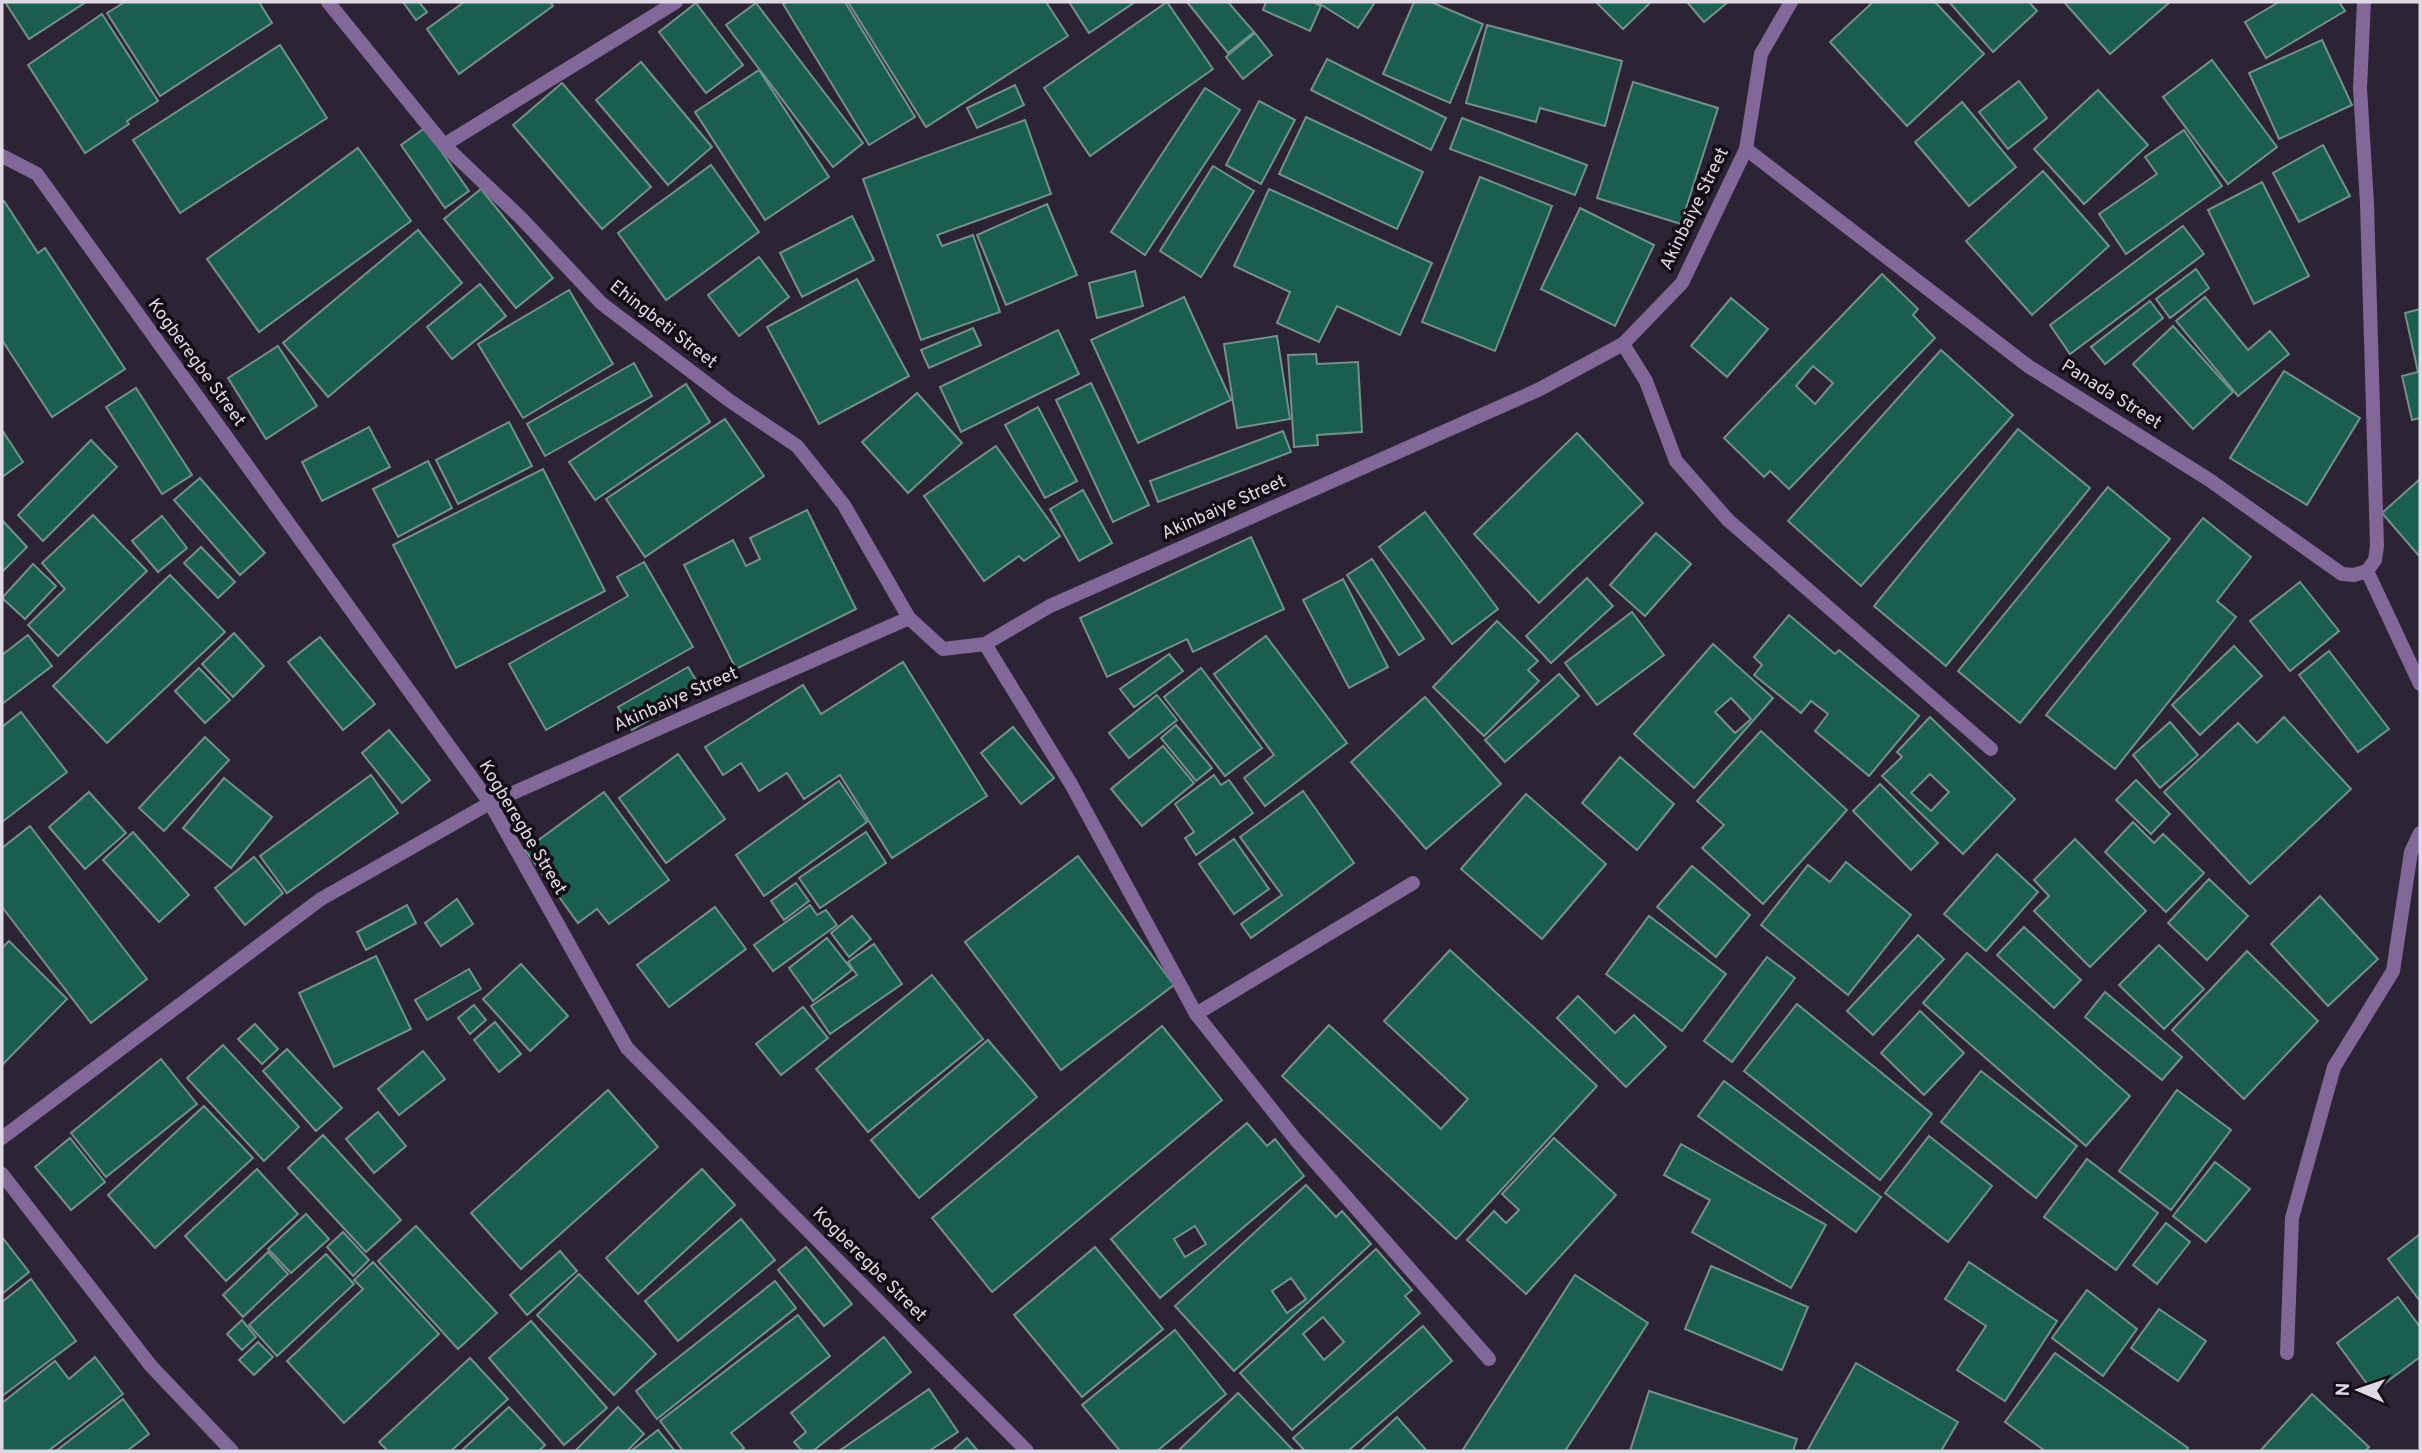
<svg xmlns="http://www.w3.org/2000/svg" width="2422" height="1453" font-family="Overpass,sans-serif">
<style>
.building{fill:#1a5e50;stroke:#749189;stroke-width:2;fill-rule:evenodd}
.lines{fill:none;stroke-linecap:round;stroke-linejoin:round}
.street{stroke:#826899;stroke-width:14}
.labels{text-anchor:middle;dominant-baseline:central;stroke-width:7;stroke-linejoin:round;paint-order:stroke}
.street-label{font-size:18px;fill:#dfd9e4;stroke:#130e16}
</style>
<rect width="100%" height="100%" fill="#2c2335"/>
<g class="building">
<path d="M5 2H86L29 39Z"/>
<path d="M125 2H259L272 23 160 96 107 13Z"/>
<path d="M403 2H419L427 12 416 20Z"/>
<path d="M464 2H550L553 6 459 74 427 29Z"/>
<path d="M787 2H845L915 117 869 145 783 4Z"/>
<path d="M848 2H1046L1068 36 926 127Z"/>
<path d="M1069 2H1135L1089 33Z"/>
<path d="M1167 2 1213 69 1090 156 1044 88Z"/>
<path d="M1187 2H1228L1254 32 1228 53Z"/>
<path d="M1266 2H1313L1321 6 1310 31 1263 10Z"/>
<path d="M1317 2H1375L1358 28Z"/>
<path d="M1414 2H1431L1483 24 1450 103 1383 74Z"/>
<path d="M1596 2H1651L1623 29Z"/>
<path d="M1687 2H1728L1704 22Z"/>
<path d="M1873 2H1935L1984 54 1907 126 1830 42Z"/>
<path d="M1949 2H2029L2037 11 1993 52Z"/>
<path d="M2064 2H2170L2110 54Z"/>
<path d="M2279 2H2339L2345 11 2266 58 2245 22Z"/>
<path d="M696 3 743 65 706 93 659 32Z"/>
<path d="M756 3 863 143 833 167 726 25Z"/>
<path d="M102 14 158 101 127 121 129 124 85 153 28 65Z"/>
<path d="M1487 25 1622 61 1605 126 1540 108 1536 122 1466 103Z"/>
<path d="M1255 33 1272 55 1243 79 1226 57Z"/>
<path d="M2322 40 2352 105 2279 139 2249 73Z"/>
<path d="M280 45 327 118 180 213 133 140Z"/>
<path d="M1327 59 1446 118 1431 150 1311 90Z"/>
<path d="M2212 60 2277 147 2228 184 2163 97Z"/>
<path d="M641 62 712 147 668 185 596 100Z"/>
<path d="M759 70 829 177 765 220 695 112Z"/>
<path d="M2019 81 2047 118 2008 149 1979 112Z"/>
<path d="M1633 82 1718 108 1681 224 1597 198Z"/>
<path d="M562 83 651 187 602 229 513 125Z"/>
<path d="M1015 85 1024 105 977 128 967 108Z"/>
<path d="M1205 88 1240 110 1145 255 1111 232Z"/>
<path d="M2098 90 2148 145 2084 204 2034 149Z"/>
<path d="M1259 101 1295 120 1261 184 1226 165Z"/>
<path d="M1962 102 2016 167 1969 206 1915 142Z"/>
<path d="M1306 117 1423 172 1397 229 1279 174Z"/>
<path d="M1462 118 1587 165 1575 195 1450 149Z"/>
<path d="M1025 120 1051 194 937 235 942 246 973 235 1000 312 921 340 863 179Z"/>
<path d="M425 128 469 191 445 208 401 145Z"/>
<path d="M2184 130 2222 186 2126 254 2099 214 2157 174 2145 157Z"/>
<path d="M2323 145 2350 196 2299 222 2273 173Z"/>
<path d="M358 148 411 221 259 332 207 259Z"/>
<path d="M711 165 759 232 666 300 618 233Z"/>
<path d="M1213 166 1254 191 1201 277 1160 251Z"/>
<path d="M2043 171 2109 246 2032 315 1966 241Z"/>
<path d="M1480 177 1552 206 1495 351 1422 322Z"/>
<path d="M2262 182 2309 276 2254 304 2208 210Z"/>
<path d="M481 189 553 278 516 308 444 219Z"/>
<path d="M1269 189 1432 263 1400 335 1337 306 1319 342 1277 323 1290 292 1234 266Z"/>
<path d="M4 201 38 253 45 248 125 369 52 417 2 340V203Z"/>
<path d="M1047 204 1077 275 1006 305 977 235Z"/>
<path d="M1580 208 1654 245 1615 326 1541 289Z"/>
<path d="M852 216 874 260 802 297 780 253Z"/>
<path d="M2183 226 2204 254 2070 354 2050 325Z"/>
<path d="M418 230 462 283 328 397 283 343Z"/>
<path d="M759 257 789 297 739 336 708 295Z"/>
<path d="M2196 269 2209 288 2170 318 2156 299Z"/>
<path d="M1135 271 1143 306 1097 318 1089 283Z"/>
<path d="M1882 274 1918 309 1913 315 1935 338 1789 489 1770 471 1764 477 1724 438ZM1813 366 1833 383 1815 404 1796 386Z"/>
<path d="M857 279 909 376 819 424 767 327Z"/>
<path d="M480 284 506 316 452 359 427 327Z"/>
<path d="M569 290 613 364 523 418 478 344Z"/>
<path d="M1184 297 1231 400 1138 443 1091 340Z"/>
<path d="M2205 297 2248 350 2270 331 2289 354 2238 396 2176 321Z"/>
<path d="M1731 298 1768 329 1727 377 1691 346Z"/>
<path d="M2150 301 2163 318 2105 364 2091 347Z"/>
<path d="M2420 309V418L2412 420 2402 376 2418 372 2405 313Z"/>
<path d="M2173 326 2233 392 2193 429 2133 364Z"/>
<path d="M973 328 981 345 929 368 921 350Z"/>
<path d="M1058 330 1079 374 961 432 940 387Z"/>
<path d="M1277 336 1290 419 1237 428 1224 344Z"/>
<path d="M278 346 317 406 266 439 228 378Z"/>
<path d="M1941 350 2013 415 1861 586 1788 521Z"/>
<path d="M1316 354 1317 364 1358 362 1362 432 1317 435 1318 445 1294 447 1288 355Z"/>
<path d="M634 363 652 396 545 456 527 424Z"/>
<path d="M2284 371 2360 418 2307 505 2230 458Z"/>
<path d="M1091 383 1149 505 1113 522 1056 400Z"/>
<path d="M686 384 710 422 595 500 569 462Z"/>
<path d="M136 388 192 475 162 494 106 407Z"/>
<path d="M917 393 962 443 908 493 862 442Z"/>
<path d="M1038 407 1077 481 1045 498 1005 425Z"/>
<path d="M725 419 764 476 645 557 606 499Z"/>
<path d="M509 422 532 466 458 504 436 460Z"/>
<path d="M369 427 390 467 322 501 302 462Z"/>
<path d="M2018 429 2090 488 1946 666 1874 606Z"/>
<path d="M2 430 23 462 2 477Z"/>
<path d="M1283 431 1291 452 1158 502 1150 481Z"/>
<path d="M1577 433 1643 503 1539 603 1474 534Z"/>
<path d="M91 440 117 467 43 541 18 515Z"/>
<path d="M996 446 1060 536 1024 561 1019 556 984 581 924 496Z"/>
<path d="M428 461 452 508 398 537 373 489Z"/>
<path d="M543 469 605 591 456 668 393 545Z"/>
<path d="M200 478 265 553 240 575 174 500Z"/>
<path d="M2420 479V557L2382 513Z"/>
<path d="M2108 487 2170 539 2020 723 1958 671Z"/>
<path d="M1083 490 1112 543 1079 561 1050 509Z"/>
<path d="M807 510 856 609 736 669 684 565 733 540 746 566 760 559 750 538Z"/>
<path d="M1425 512 1498 609 1452 644 1379 547Z"/>
<path d="M93 515 147 571 58 656 28 625 65 589 42 563Z"/>
<path d="M162 516 187 548 158 572 132 541Z"/>
<path d="M2203 518 2251 557 2217 601 2236 617 2115 769 2046 715Z"/>
<path d="M2 520 27 547 2 572Z"/>
<path d="M1656 533 1691 564 1645 616 1610 585Z"/>
<path d="M1251 537 1284 609 1193 652 1187 639 1107 677 1080 618Z"/>
<path d="M201 547 235 582 218 598 184 563Z"/>
<path d="M1372 559 1424 639 1399 655 1347 575Z"/>
<path d="M644 562 693 647 546 730 509 664 628 596 617 577Z"/>
<path d="M33 564 56 586 25 619 2 598Z"/>
<path d="M170 575 225 632 107 743 53 686Z"/>
<path d="M1587 578 1613 606 1551 663 1526 636Z"/>
<path d="M1343 579 1388 667 1349 688 1303 600Z"/>
<path d="M2300 582 2339 631 2290 671 2250 621Z"/>
<path d="M1632 612 1664 655 1597 705 1565 663Z"/>
<path d="M1789 615 1835 654 1839 650 1919 716 1869 776 1815 731 1828 714 1811 701 1801 713 1754 675 1762 665 1754 657Z"/>
<path d="M1497 621 1538 661 1528 670 1539 681 1484 736 1433 687Z"/>
<path d="M234 633 264 666 233 697 202 664Z"/>
<path d="M28 635 52 666 2 704V655Z"/>
<path d="M1266 636 1347 743 1265 806 1244 778 1274 755 1214 674Z"/>
<path d="M320 637 375 704 343 730 288 662Z"/>
<path d="M1713 644 1773 698 1694 788 1634 734ZM1731 698 1751 719 1735 733 1715 712Z"/>
<path d="M2234 646 2262 676 2200 735 2172 705Z"/>
<path d="M2329 651 2389 729 2358 752 2299 675Z"/>
<path d="M1169 654 1183 671 1134 707 1120 689Z"/>
<path d="M903 662 987 796 892 858 840 775 804 799 787 773 759 791 741 763 723 775 705 747 803 685 821 714Z"/>
<path d="M688 667 702 690 632 730 618 707Z"/>
<path d="M199 668 230 700 205 723 175 691Z"/>
<path d="M1201 668 1262 748 1225 776 1164 697Z"/>
<path d="M1559 674 1579 696 1505 762 1485 740Z"/>
<path d="M1157 695 1177 720 1129 758 1109 733Z"/>
<path d="M1425 697 1501 784 1426 849 1351 762Z"/>
<path d="M21 712 67 772 2 822V727Z"/>
<path d="M1930 717 2015 799 1963 854 1882 776 1902 757 1897 752ZM1930 774 1949 792 1931 811 1911 793Z"/>
<path d="M2284 717 2351 789 2250 884 2164 792 2238 723 2257 743Z"/>
<path d="M2170 722 2198 755 2160 788 2133 755Z"/>
<path d="M1176 725 1212 768 1196 781 1161 738Z"/>
<path d="M1013 727 1054 778 1021 804 981 753Z"/>
<path d="M389 730 430 780 402 803 362 753Z"/>
<path d="M1761 731 1847 810 1763 904 1702 848 1724 825 1697 801Z"/>
<path d="M205 737 229 760 164 831 139 808Z"/>
<path d="M1163 746 1194 783 1142 826 1111 789Z"/>
<path d="M678 754 725 819 666 863 619 798Z"/>
<path d="M1620 757 1674 804 1637 850 1582 803Z"/>
<path d="M371 775 398 813 287 893 260 856Z"/>
<path d="M1214 775 1221 785 1229 780 1253 813 1196 855 1185 838 1194 832 1175 804Z"/>
<path d="M224 778 272 817 231 868 183 828Z"/>
<path d="M2136 780 2170 814 2151 834 2116 800Z"/>
<path d="M839 781 867 822 764 896 736 855Z"/>
<path d="M1880 784 1938 843 1911 870 1853 811Z"/>
<path d="M1303 791 1354 863 1251 938 1241 924 1282 895 1240 837Z"/>
<path d="M89 792 126 833 85 869 49 827Z"/>
<path d="M604 792 669 880 609 924 597 909 578 923 525 850Z"/>
<path d="M1526 794 1606 864 1542 939 1461 869Z"/>
<path d="M2133 822 2154 843 2163 834 2204 873 2166 912 2105 852Z"/>
<path d="M30 826 147 979 91 1023 2 907V848Z"/>
<path d="M133 832 189 895 159 922 103 860Z"/>
<path d="M866 832 886 863 820 908 799 878Z"/>
<path d="M1234 839 1269 889 1234 914 1199 864Z"/>
<path d="M2075 839 2146 911 2090 967 2034 911 2049 896 2034 880Z"/>
<path d="M1997 854 2038 892 1986 951 1944 914Z"/>
<path d="M1078 856 1174 985 1061 1070 965 942Z"/>
<path d="M254 857 283 893 245 925 215 888Z"/>
<path d="M1846 862 1911 915 1848 995 1761 925 1808 865 1830 882Z"/>
<path d="M1692 866 1750 915 1716 957 1657 907Z"/>
<path d="M2209 879 2248 916 2207 960 2168 923Z"/>
<path d="M796 883 809 901 784 920 771 901Z"/>
<path d="M2320 896 2378 959 2328 1006 2271 944Z"/>
<path d="M457 899 473 924 441 946 425 923Z"/>
<path d="M407 905 416 923 366 950 357 932Z"/>
<path d="M810 905 817 915 826 910 837 925 773 971 754 945Z"/>
<path d="M715 907 746 949 669 1007 637 965Z"/>
<path d="M852 916 871 939 849 957 831 933Z"/>
<path d="M1649 916 1726 974 1682 1031 1606 974Z"/>
<path d="M2024 927 2081 980 2054 1008 1997 955Z"/>
<path d="M1918 935 1944 959 1873 1035 1847 1011Z"/>
<path d="M827 938 852 970 813 1001 789 968Z"/>
<path d="M9 941 67 999 2 1065V948Z"/>
<path d="M874 944 902 984 830 1034 811 1006 857 975 848 962Z"/>
<path d="M2159 945 2204 989 2164 1029 2119 985Z"/>
<path d="M1450 950 1597 1086 1456 1239 1282 1076 1329 1025 1441 1129 1468 1099 1384 1021Z"/>
<path d="M2247 951 2318 1021 2244 1099 2172 1030Z"/>
<path d="M1967 953 2130 1096 2086 1146 1923 1003Z"/>
<path d="M376 956 411 1029 334 1067 299 993Z"/>
<path d="M1767 957 1795 978 1732 1062 1704 1041Z"/>
<path d="M521 964 568 1016 530 1051 483 999Z"/>
<path d="M469 969 481 989 427 1020 415 1000Z"/>
<path d="M932 975 983 1039 868 1132 816 1069Z"/>
<path d="M2105 992 2182 1057 2162 1080 2085 1017Z"/>
<path d="M1578 996 1615 1033 1634 1015 1666 1047 1626 1087 1557 1018Z"/>
<path d="M1797 1004 1932 1114 1880 1180 1744 1071Z"/>
<path d="M474 1005 486 1020 470 1034 458 1018Z"/>
<path d="M803 1007 828 1038 781 1075 756 1044Z"/>
<path d="M1920 1011 1964 1053 1924 1095 1881 1053Z"/>
<path d="M495 1022 521 1054 499 1072 474 1040Z"/>
<path d="M255 1024 278 1049 262 1064 238 1039Z"/>
<path d="M1162 1026 1222 1100 992 1292 932 1218Z"/>
<path d="M988 1040 1037 1097 919 1198 871 1140Z"/>
<path d="M223 1045 299 1127 264 1161 187 1078Z"/>
<path d="M287 1049 342 1108 316 1131 263 1071Z"/>
<path d="M423 1051 445 1079 399 1115 378 1089Z"/>
<path d="M161 1059 197 1104 106 1177 71 1133Z"/>
<path d="M1981 1071 2077 1146 2036 1198 1941 1122Z"/>
<path d="M1724 1081 1881 1197 1856 1232 1698 1116Z"/>
<path d="M608 1090 658 1147 521 1269 471 1213Z"/>
<path d="M2177 1090 2231 1130 2171 1210 2119 1171Z"/>
<path d="M204 1106 253 1158 155 1248 108 1195Z"/>
<path d="M378 1112 406 1146 374 1173 346 1139Z"/>
<path d="M1247 1123 1267 1146 1275 1139 1304 1176 1160 1298 1111 1239ZM1195 1226 1206 1244 1185 1257 1174 1239Z"/>
<path d="M323 1135 401 1220 366 1252 288 1168Z"/>
<path d="M1929 1136 1992 1186 1948 1242 1885 1193Z"/>
<path d="M70 1138 105 1182 71 1210 35 1167Z"/>
<path d="M1554 1138 1616 1195 1526 1294 1467 1240 1494 1211 1506 1223 1519 1210 1502 1194Z"/>
<path d="M1681 1144 1826 1225 1791 1288 1692 1232 1710 1200 1664 1175Z"/>
<path d="M2087 1159 2158 1213 2116 1270 2044 1217Z"/>
<path d="M2215 1162 2250 1189 2206 1242 2173 1216Z"/>
<path d="M257 1169 298 1214 226 1281 185 1236Z"/>
<path d="M702 1169 735 1205 638 1294 606 1258Z"/>
<path d="M1306 1185 1336 1217 1342 1211 1371 1244 1234 1371 1175 1306ZM1291 1278 1306 1299 1287 1313 1272 1291Z"/>
<path d="M306 1214 329 1239 291 1273 268 1249Z"/>
<path d="M741 1219 775 1260 678 1341 645 1301Z"/>
<path d="M2166 1223 2190 1242 2157 1284 2133 1265Z"/>
<path d="M416 1226 497 1313 458 1349 378 1261Z"/>
<path d="M343 1232 369 1260 353 1276 327 1247Z"/>
<path d="M2420 1234V1301L2388 1259Z"/>
<path d="M2 1237 29 1272 2 1294Z"/>
<path d="M806 1247 852 1304 824 1326 778 1270Z"/>
<path d="M1095 1247 1163 1329 1082 1397 1014 1315Z"/>
<path d="M1376 1249 1412 1290 1405 1296 1420 1313 1292 1430 1240 1373ZM1323 1317 1344 1342 1324 1360 1303 1334Z"/>
<path d="M560 1251 577 1271 527 1315 510 1295Z"/>
<path d="M268 1252 288 1274 243 1317 223 1295Z"/>
<path d="M326 1254 354 1284 277 1356 249 1325Z"/>
<path d="M373 1262 439 1334 344 1423 287 1361 363 1289 354 1280Z"/>
<path d="M1969 1262 2057 1321 2005 1401 1957 1370 1986 1326 1945 1299Z"/>
<path d="M1711 1266 1808 1307 1782 1370 1685 1329Z"/>
<path d="M579 1274 656 1354 614 1395 537 1315Z"/>
<path d="M1575 1275 1648 1323 1565 1451H1462Z"/>
<path d="M31 1279 76 1341 2 1396V1302Z"/>
<path d="M775 1281 796 1308 657 1419 636 1391Z"/>
<path d="M2087 1290 2137 1329 2103 1376 2052 1338Z"/>
<path d="M2398 1297 2420 1327V1357L2373 1392 2337 1343Z"/>
<path d="M2159 1309 2206 1341 2178 1381 2131 1348Z"/>
<path d="M798 1315 830 1356 731 1433 744 1448 740 1451H683L660 1421Z"/>
<path d="M242 1320 256 1337 242 1350 227 1334Z"/>
<path d="M531 1321 607 1408 564 1445 489 1358Z"/>
<path d="M1423 1326 1452 1361 1348 1451H1305L1293 1438Z"/>
<path d="M1175 1330 1226 1394 1157 1451H1120L1082 1405Z"/>
<path d="M884 1337 911 1372 813 1451H802L794 1442 806 1432 791 1413Z"/>
<path d="M258 1342 273 1357 254 1375 239 1360Z"/>
<path d="M2055 1353 2188 1448 2186 1451H2045L2005 1422Z"/>
<path d="M95 1357 123 1394 48 1451H2V1403L55 1361 69 1379Z"/>
<path d="M470 1358 508 1399 451 1451H388L379 1442Z"/>
<path d="M1856 1363 1958 1422 1941 1451H1807Z"/>
<path d="M929 1389 958 1432 929 1451H839Z"/>
<path d="M1649 1391 1797 1439 1793 1451H1630Z"/>
<path d="M1238 1393 1294 1451H1182L1180 1449Z"/>
<path d="M2312 1394 2369 1447 2365 1451H2260Z"/>
<path d="M123 1399 149 1434 127 1451H56Z"/>
<path d="M509 1407 545 1445 539 1451H461Z"/>
<path d="M618 1407 644 1434 627 1451H575Z"/>
<path d="M1397 1417 1427 1451H1360Z"/>
<path d="M658 1430 675 1451H631Z"/>
<path d="M967 1438 978 1451H952Z"/>
</g>
<g class="lines">
<g class="street">
<path d="M328 2 444 145 521 218 601 303 730 401 797 446 844 505 909 618"/>
<path d="M2364 2 2360 88 2367 204 2377 546 2375 560 2367 571"/>
<path d="M444 145 676 2"/>
<path d="M1746 149 2028 366 2208 479 2342 574 2354 575 2367 571 2420 684"/>
<path d="M2 156 37 174 490 803 627 1048 1027 1451"/>
<path d="M1623 344 1646 381 1676 461 1728 520 1991 749"/>
<path d="M985 644 1071 784 1196 1014 1296 1140 1489 1359"/>
<path d="M1196 1014 1413 883"/>
<path d="M2 1138 321 899 490 803 909 618 943 649 985 644 1050 606 1538 390 1623 344 1682 283 1746 149 1761 54 1791 2"/>
<path d="M2 1174 151 1366 232 1451"/>
<path d="M2287 1353 2292 1218 2334 1067 2393 971 2411 852 2420 833"/>
</g>
</g>
<g class="labels">
<g class="street-label">
<text transform="translate(1695 209) rotate(-64)">Akinbaiye Street</text>
<text transform="translate(663 325) rotate(38)">Ehingbeti Street</text>
<text transform="translate(196 363) rotate(54)">Kogberegbe Street</text>
<text transform="translate(2111 395) rotate(32)">Panada Street</text>
<text transform="translate(1224 508) rotate(-24)">Akinbaiye Street</text>
<text transform="translate(676 700) rotate(-24)">Akinbaiye Street</text>
<text transform="translate(522 828) rotate(59)">Kogberegbe Street</text>
<text transform="translate(869 1265) rotate(45)">Kogberegbe Street</text>
</g>
</g>
<rect width="2422" height="1453" fill="none" stroke="#dfd9e4" stroke-width="7"/>
<g transform="translate(2359 1390) rotate(272)" stroke="#130e16" stroke-width="5" paint-order="stroke">
<path d="M0-5L12 26L0 18L-12 26Z" fill="#dfd9e4"/>
<text y="-10" font-size="19" font-weight="bold" text-anchor="middle" fill="#dfd9e4">N</text>
</g>
</svg>
